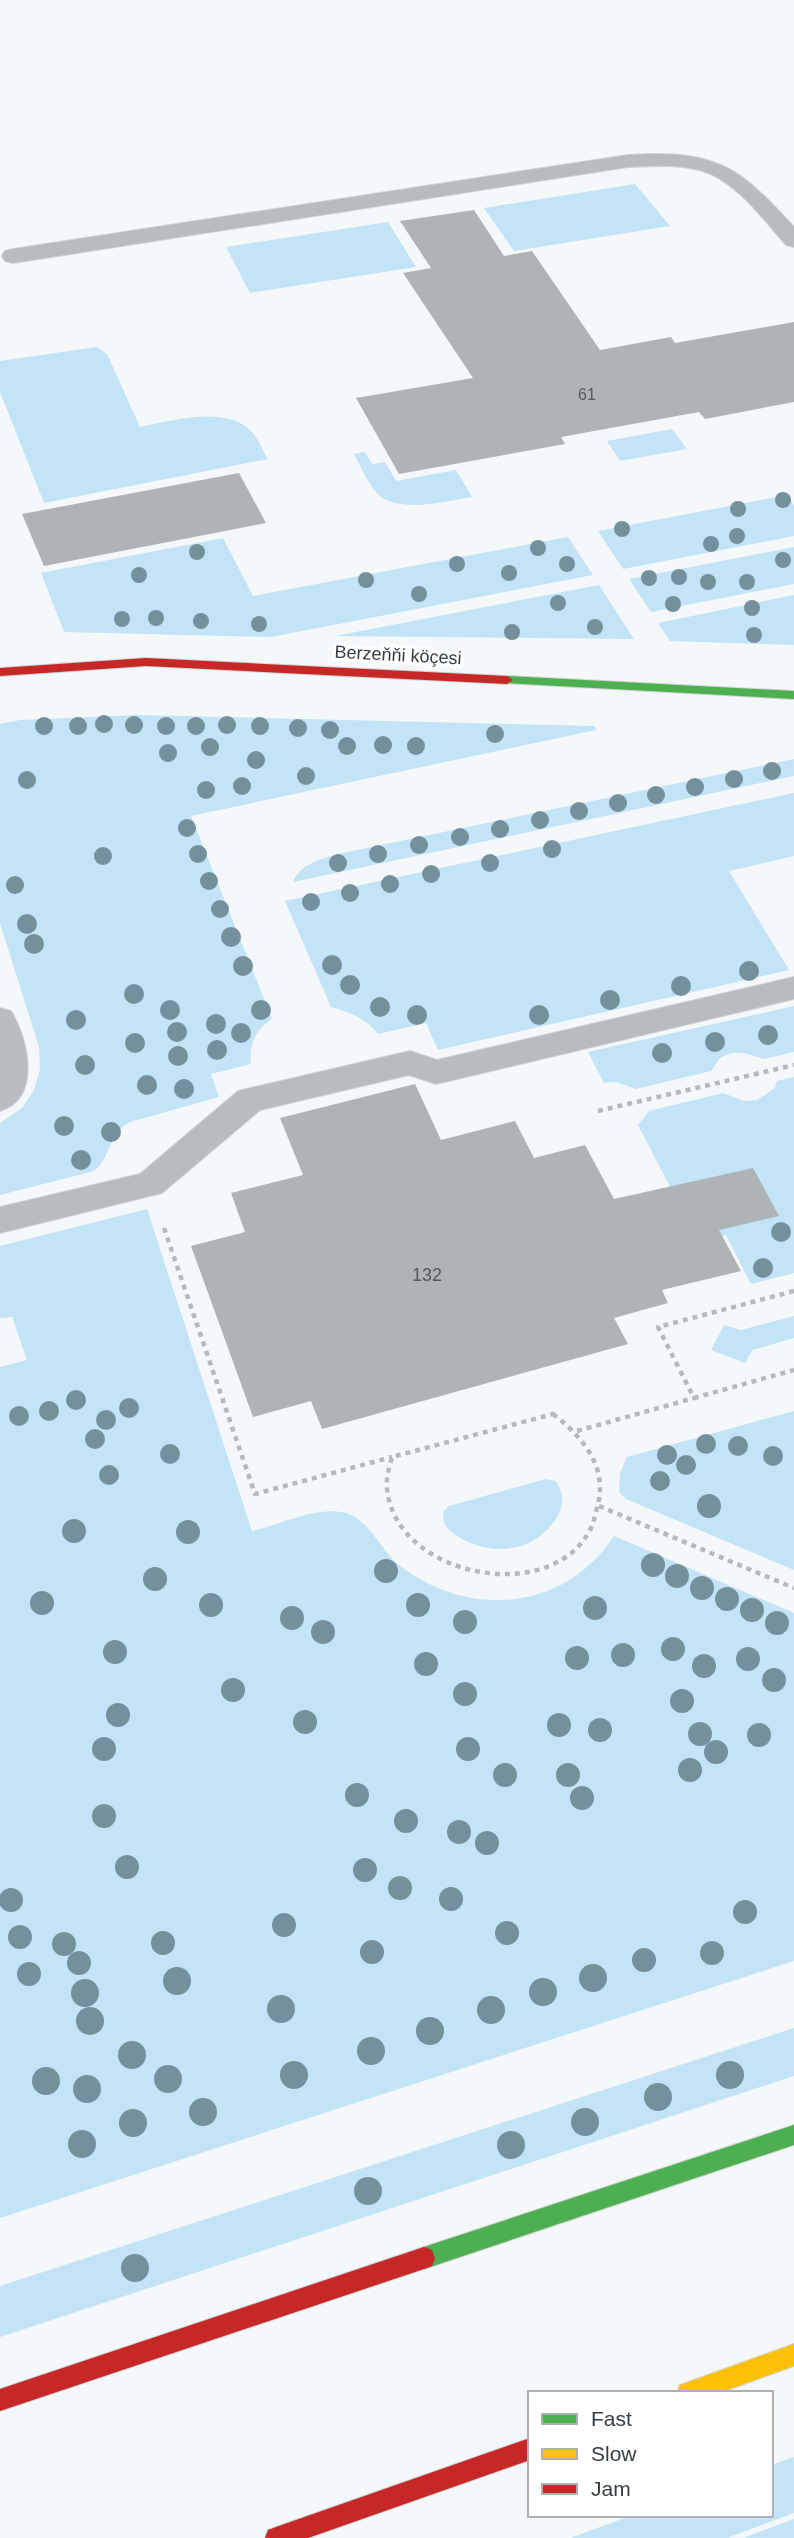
<svg xmlns="http://www.w3.org/2000/svg" width="794" height="2538" font-family="Arial,sans-serif">
<style>
.green{fill:#c2e4f6}
.building{fill:#aeb3b6}
.lines{fill:none;stroke-linecap:round;stroke-linejoin:round}
.lane-casing{stroke:#cfd3d4;stroke-width:2}
.fast-casing{stroke:#cfd3d4;stroke-width:2}
.slow-casing{stroke:#cfd3d4;stroke-width:2}
.jam-casing{stroke:#cfd3d4;stroke-width:2}
.path{stroke:#b6b9ba;stroke-width:4.5;stroke-dasharray:5 5;stroke-linecap:butt}
.lane{fill:#b8bcbe;fill-rule:evenodd}
.fast{fill:#4caf50;fill-rule:evenodd}
.slow{fill:#ffc107;fill-rule:evenodd}
.jam{fill:#c62828;fill-rule:evenodd}
.tree{fill:#74909c}
.labels{text-anchor:middle;dominant-baseline:central;stroke-width:7;stroke-linejoin:round;paint-order:stroke}
.far-number-label{font-size:16px;fill:#535a5f}
.far-street-label{font-size:18px;fill:#353d42;stroke:#fff}
.number-label{font-size:18px;fill:#535a5f}
</style>
<rect width="100%" height="100%" fill="#f4f8fa"/>
<g class="green">
<path d="M635 184 670 226 514 251 484 208Z"/>
<path d="M388 222 416 267 250 293 226 247Z"/>
<path d="M97 347 107 354 140 427C171 421 225 405 251 431 258 438 262 450 268 459L44 503 0 392V361Z"/>
<path d="M672 429 687 449 620 461 607 441Z"/>
<path d="M365 452 372 464 385 462 396 481 456 470 472 497C446 501 396 515 376 492 367 482 361 466 354 454Z"/>
<path d="M787 495 794 505V536L623 569 598 531Z"/>
<path d="M568 537 593 575 271 637 64 632 41 573 223 538 253 596Z"/>
<path d="M794 547V584L651 612 629 579Z"/>
<path d="M599 585 634 639 335 636Z"/>
<path d="M794 595V645L670 641 658 623Z"/>
<path d="M139 715 595 726 596 730 191 816 272 1019C256 1029 248 1046 251 1064L211 1074 219 1097 130 1122C106 1135 113 1156 94 1171L0 1195V1123L22 1108 34 1090 40 1070 39 1047 0 923V724L20 720Z"/>
<path d="M794 759V776L293 882C301 863 320 860 338 854Z"/>
<path d="M794 793V856L729 871 789 970 438 1050 426 1023 378 1034C365 1018 350 1012 331 1007L285 901Z"/>
<path d="M794 1006V1052L764 1059 744 1053H731L720 1058 711 1071 636 1089 616 1082 604 1083 588 1052Z"/>
<path d="M794 1077V1273L751 1284 726 1235 698 1241 638 1125 649 1111 723 1093 744 1101 757 1100 775 1088 777 1081Z"/>
<path d="M147 1209 252 1531C280 1525 317 1505 346 1513 371 1521 380 1550 399 1565 468 1619 564 1612 614 1536L794 1613V1961L0 2218V1367L27 1360 12 1317 0 1318V1246Z"/>
<path d="M794 1316V1338L752 1350 745 1363 711 1350 724 1325 741 1330Z"/>
<path d="M794 1411V1570L626 1499 619 1492 620 1473 627 1457Z"/>
<path d="M546 1479 555 1481C576 1506 546 1538 521 1546 498 1553 473 1547 454 1534 446 1528 441 1521 444 1511L449 1506Z"/>
<path d="M794 2028V2076L0 2337V2286Z"/>
<path d="M794 2457V2513L727 2538H570L633 2515H771V2465Z"/>
<path d="M794 2519V2538H743Z"/>
</g>
<g class="building">
<path d="M474 210 504 256 532 251 600 350 671 337 675 343 794 322V402L705 419 699 412 561 437 565 444 399 474 356 398 473 378 403 273 431 268 400 221Z"/>
<path d="M239 473 266 523 44 566 22 514Z"/>
<path d="M415 1084 441 1140 515 1121 534 1158 585 1145 614 1199 753 1168 779 1216 719 1230 741 1271 662 1290 668 1303 614 1318 628 1344 322 1429 311 1401 253 1417 191 1246 245 1232 231 1193 303 1175 280 1118Z"/>
</g>
<g class="lines">
<g class="lane-casing">
<g id="lane">
<path d="M648 154C723 152 745 174 794 227V247L786 245C762 218 736 180 699 170 677 164 651 166 628 167L13 263 5 261 2 256 5 251 13 249 628 155Z"/>
<path d="M794 977V999L436 1084 409 1075 260 1110 162 1193 0 1233V1207L140 1174 238 1091 410 1051 437 1060Z"/>
<path d="M0 1008 11 1011C28 1039 42 1098 0 1111Z"/>
</g>
</g>
<g class="fast-casing">
<g id="fast">
<path d="M507 676 794 691V699L503 683V677Z"/>
<path d="M794 2125V2145L424 2269 416 2266 413 2258 416 2250 424 2247Z"/>
</g>
</g>
<g class="slow-casing">
<path id="slow" d="M794 2344V2366L719 2393H677L680 2385Z"/>
</g>
<g class="jam-casing">
<g id="jam">
<path d="M146 658 507 676 513 680 507 684 146 666 0 676V668Z"/>
<path d="M424 2247 432 2250 435 2258 432 2266 424 2269 0 2411V2389Z"/>
<path d="M530 2438V2460L308 2538H265L268 2530 276 2527Z"/>
</g>
</g>
<g class="path">
<path d="M598 1111 794 1065"/>
<path d="M164 1228 255 1494 392 1457"/>
<path d="M794 1291 658 1327 694 1398 794 1370"/>
<path d="M553 1414C583 1437 609 1468 597 1508 595 1515 594 1522 591 1528 553 1607 396 1578 387 1489 386 1478 389 1468 392 1457Z"/>
<path d="M577 1431 694 1398"/>
<path d="M599 1506 794 1588"/>
</g>
<use href="#lane" class="lane"/>
<use href="#fast" class="fast"/>
<use href="#slow" class="slow"/>
<use href="#jam" class="jam"/>
</g>
<g class="tree">
<circle cx="783" cy="500" r="8"/>
<circle cx="738" cy="509" r="8"/>
<circle cx="622" cy="529" r="8"/>
<circle cx="737" cy="536" r="8"/>
<circle cx="711" cy="544" r="8"/>
<circle cx="538" cy="548" r="8"/>
<circle cx="197" cy="552" r="8"/>
<circle cx="783" cy="560" r="8"/>
<circle cx="457" cy="564" r="8"/>
<circle cx="567" cy="564" r="8"/>
<circle cx="509" cy="573" r="8"/>
<circle cx="139" cy="575" r="8"/>
<circle cx="679" cy="577" r="8"/>
<circle cx="649" cy="578" r="8"/>
<circle cx="366" cy="580" r="8"/>
<circle cx="708" cy="582" r="8"/>
<circle cx="747" cy="582" r="8"/>
<circle cx="419" cy="594" r="8"/>
<circle cx="558" cy="603" r="8"/>
<circle cx="673" cy="604" r="8"/>
<circle cx="752" cy="608" r="8"/>
<circle cx="156" cy="618" r="8"/>
<circle cx="122" cy="619" r="8"/>
<circle cx="201" cy="621" r="8"/>
<circle cx="259" cy="624" r="8"/>
<circle cx="595" cy="627" r="8"/>
<circle cx="512" cy="632" r="8"/>
<circle cx="754" cy="635" r="8"/>
<circle cx="104" cy="724" r="9"/>
<circle cx="134" cy="725" r="9"/>
<circle cx="227" cy="725" r="9"/>
<circle cx="44" cy="726" r="9"/>
<circle cx="78" cy="726" r="9"/>
<circle cx="166" cy="726" r="9"/>
<circle cx="196" cy="726" r="9"/>
<circle cx="260" cy="726" r="9"/>
<circle cx="298" cy="728" r="9"/>
<circle cx="330" cy="730" r="9"/>
<circle cx="495" cy="734" r="9"/>
<circle cx="383" cy="745" r="9"/>
<circle cx="347" cy="746" r="9"/>
<circle cx="416" cy="746" r="9"/>
<circle cx="210" cy="747" r="9"/>
<circle cx="168" cy="753" r="9"/>
<circle cx="256" cy="760" r="9"/>
<circle cx="772" cy="771" r="9"/>
<circle cx="306" cy="776" r="9"/>
<circle cx="734" cy="779" r="9"/>
<circle cx="27" cy="780" r="9"/>
<circle cx="242" cy="786" r="9"/>
<circle cx="695" cy="787" r="9"/>
<circle cx="206" cy="790" r="9"/>
<circle cx="656" cy="795" r="9"/>
<circle cx="618" cy="803" r="9"/>
<circle cx="579" cy="811" r="9"/>
<circle cx="540" cy="820" r="9"/>
<circle cx="187" cy="828" r="9"/>
<circle cx="500" cy="829" r="9"/>
<circle cx="460" cy="837" r="9"/>
<circle cx="419" cy="845" r="9"/>
<circle cx="552" cy="849" r="9"/>
<circle cx="198" cy="854" r="9"/>
<circle cx="378" cy="854" r="9"/>
<circle cx="103" cy="856" r="9"/>
<circle cx="338" cy="863" r="9"/>
<circle cx="490" cy="863" r="9"/>
<circle cx="431" cy="874" r="9"/>
<circle cx="209" cy="881" r="9"/>
<circle cx="390" cy="884" r="9"/>
<circle cx="15" cy="885" r="9"/>
<circle cx="350" cy="893" r="9"/>
<circle cx="311" cy="902" r="9"/>
<circle cx="220" cy="909" r="9"/>
<circle cx="27" cy="924" r="10"/>
<circle cx="231" cy="937" r="10"/>
<circle cx="34" cy="944" r="10"/>
<circle cx="332" cy="965" r="10"/>
<circle cx="243" cy="966" r="10"/>
<circle cx="749" cy="971" r="10"/>
<circle cx="350" cy="985" r="10"/>
<circle cx="681" cy="986" r="10"/>
<circle cx="134" cy="994" r="10"/>
<circle cx="610" cy="1000" r="10"/>
<circle cx="380" cy="1007" r="10"/>
<circle cx="170" cy="1010" r="10"/>
<circle cx="261" cy="1010" r="10"/>
<circle cx="417" cy="1015" r="10"/>
<circle cx="539" cy="1015" r="10"/>
<circle cx="76" cy="1020" r="10"/>
<circle cx="216" cy="1024" r="10"/>
<circle cx="177" cy="1032" r="10"/>
<circle cx="241" cy="1033" r="10"/>
<circle cx="768" cy="1035" r="10"/>
<circle cx="715" cy="1042" r="10"/>
<circle cx="135" cy="1043" r="10"/>
<circle cx="217" cy="1050" r="10"/>
<circle cx="662" cy="1053" r="10"/>
<circle cx="178" cy="1056" r="10"/>
<circle cx="85" cy="1065" r="10"/>
<circle cx="147" cy="1085" r="10"/>
<circle cx="184" cy="1089" r="10"/>
<circle cx="64" cy="1126" r="10"/>
<circle cx="111" cy="1132" r="10"/>
<circle cx="81" cy="1160" r="10"/>
<circle cx="781" cy="1232" r="10"/>
<circle cx="763" cy="1268" r="10"/>
<circle cx="76" cy="1400" r="10"/>
<circle cx="129" cy="1408" r="10"/>
<circle cx="49" cy="1411" r="10"/>
<circle cx="19" cy="1416" r="10"/>
<circle cx="106" cy="1420" r="10"/>
<circle cx="95" cy="1439" r="10"/>
<circle cx="706" cy="1444" r="10"/>
<circle cx="738" cy="1446" r="10"/>
<circle cx="170" cy="1454" r="10"/>
<circle cx="667" cy="1455" r="10"/>
<circle cx="773" cy="1456" r="10"/>
<circle cx="686" cy="1465" r="10"/>
<circle cx="109" cy="1475" r="10"/>
<circle cx="660" cy="1481" r="10"/>
<circle cx="709" cy="1506" r="12"/>
<circle cx="74" cy="1531" r="12"/>
<circle cx="188" cy="1532" r="12"/>
<circle cx="653" cy="1565" r="12"/>
<circle cx="386" cy="1571" r="12"/>
<circle cx="677" cy="1576" r="12"/>
<circle cx="155" cy="1579" r="12"/>
<circle cx="702" cy="1588" r="12"/>
<circle cx="727" cy="1599" r="12"/>
<circle cx="42" cy="1603" r="12"/>
<circle cx="211" cy="1605" r="12"/>
<circle cx="418" cy="1605" r="12"/>
<circle cx="595" cy="1608" r="12"/>
<circle cx="752" cy="1610" r="12"/>
<circle cx="292" cy="1618" r="12"/>
<circle cx="465" cy="1622" r="12"/>
<circle cx="777" cy="1623" r="12"/>
<circle cx="323" cy="1632" r="12"/>
<circle cx="673" cy="1649" r="12"/>
<circle cx="115" cy="1652" r="12"/>
<circle cx="623" cy="1655" r="12"/>
<circle cx="577" cy="1658" r="12"/>
<circle cx="748" cy="1659" r="12"/>
<circle cx="426" cy="1664" r="12"/>
<circle cx="704" cy="1666" r="12"/>
<circle cx="774" cy="1680" r="12"/>
<circle cx="233" cy="1690" r="12"/>
<circle cx="465" cy="1694" r="12"/>
<circle cx="682" cy="1701" r="12"/>
<circle cx="118" cy="1715" r="12"/>
<circle cx="305" cy="1722" r="12"/>
<circle cx="559" cy="1725" r="12"/>
<circle cx="600" cy="1730" r="12"/>
<circle cx="700" cy="1734" r="12"/>
<circle cx="759" cy="1735" r="12"/>
<circle cx="104" cy="1749" r="12"/>
<circle cx="468" cy="1749" r="12"/>
<circle cx="716" cy="1752" r="12"/>
<circle cx="690" cy="1770" r="12"/>
<circle cx="505" cy="1775" r="12"/>
<circle cx="568" cy="1775" r="12"/>
<circle cx="357" cy="1795" r="12"/>
<circle cx="582" cy="1798" r="12"/>
<circle cx="104" cy="1816" r="12"/>
<circle cx="406" cy="1821" r="12"/>
<circle cx="459" cy="1832" r="12"/>
<circle cx="487" cy="1843" r="12"/>
<circle cx="127" cy="1867" r="12"/>
<circle cx="365" cy="1870" r="12"/>
<circle cx="400" cy="1888" r="12"/>
<circle cx="451" cy="1899" r="12"/>
<circle cx="11" cy="1900" r="12"/>
<circle cx="745" cy="1912" r="12"/>
<circle cx="284" cy="1925" r="12"/>
<circle cx="507" cy="1933" r="12"/>
<circle cx="20" cy="1937" r="12"/>
<circle cx="163" cy="1943" r="12"/>
<circle cx="64" cy="1944" r="12"/>
<circle cx="372" cy="1952" r="12"/>
<circle cx="712" cy="1953" r="12"/>
<circle cx="644" cy="1960" r="12"/>
<circle cx="79" cy="1963" r="12"/>
<circle cx="29" cy="1974" r="12"/>
<circle cx="593" cy="1978" r="14"/>
<circle cx="177" cy="1981" r="14"/>
<circle cx="543" cy="1992" r="14"/>
<circle cx="85" cy="1993" r="14"/>
<circle cx="281" cy="2009" r="14"/>
<circle cx="491" cy="2010" r="14"/>
<circle cx="90" cy="2021" r="14"/>
<circle cx="430" cy="2031" r="14"/>
<circle cx="371" cy="2051" r="14"/>
<circle cx="132" cy="2055" r="14"/>
<circle cx="294" cy="2075" r="14"/>
<circle cx="730" cy="2075" r="14"/>
<circle cx="168" cy="2079" r="14"/>
<circle cx="46" cy="2081" r="14"/>
<circle cx="87" cy="2089" r="14"/>
<circle cx="658" cy="2097" r="14"/>
<circle cx="203" cy="2112" r="14"/>
<circle cx="585" cy="2122" r="14"/>
<circle cx="133" cy="2123" r="14"/>
<circle cx="82" cy="2144" r="14"/>
<circle cx="511" cy="2145" r="14"/>
<circle cx="368" cy="2191" r="14"/>
<circle cx="135" cy="2268" r="14"/>
</g>
<g class="labels">
<g class="far-number-label">
<text x="587" y="394">61</text>
</g>
<g class="far-street-label">
<text transform="translate(398 655) rotate(3)">Berzeňňi köçesi</text>
</g>
<g class="number-label">
<text x="427" y="1275">132</text>
</g>
</g>
<rect x="528" y="2391" width="245" height="126" fill="#ffffff" stroke="#aeb1b3" stroke-width="2"/>
<rect x="542" y="2414" width="35" height="10" fill="#4caf50" stroke="#aeb1b3" stroke-width="2"/>
<text x="591" y="2426" font-size="21" fill="#353d42">Fast</text>
<rect x="542" y="2449" width="35" height="10" fill="#ffc107" stroke="#aeb1b3" stroke-width="2"/>
<text x="591" y="2461" font-size="21" fill="#353d42">Slow</text>
<rect x="542" y="2484" width="35" height="10" fill="#c62828" stroke="#aeb1b3" stroke-width="2"/>
<text x="591" y="2496" font-size="21" fill="#353d42">Jam</text>
</svg>
